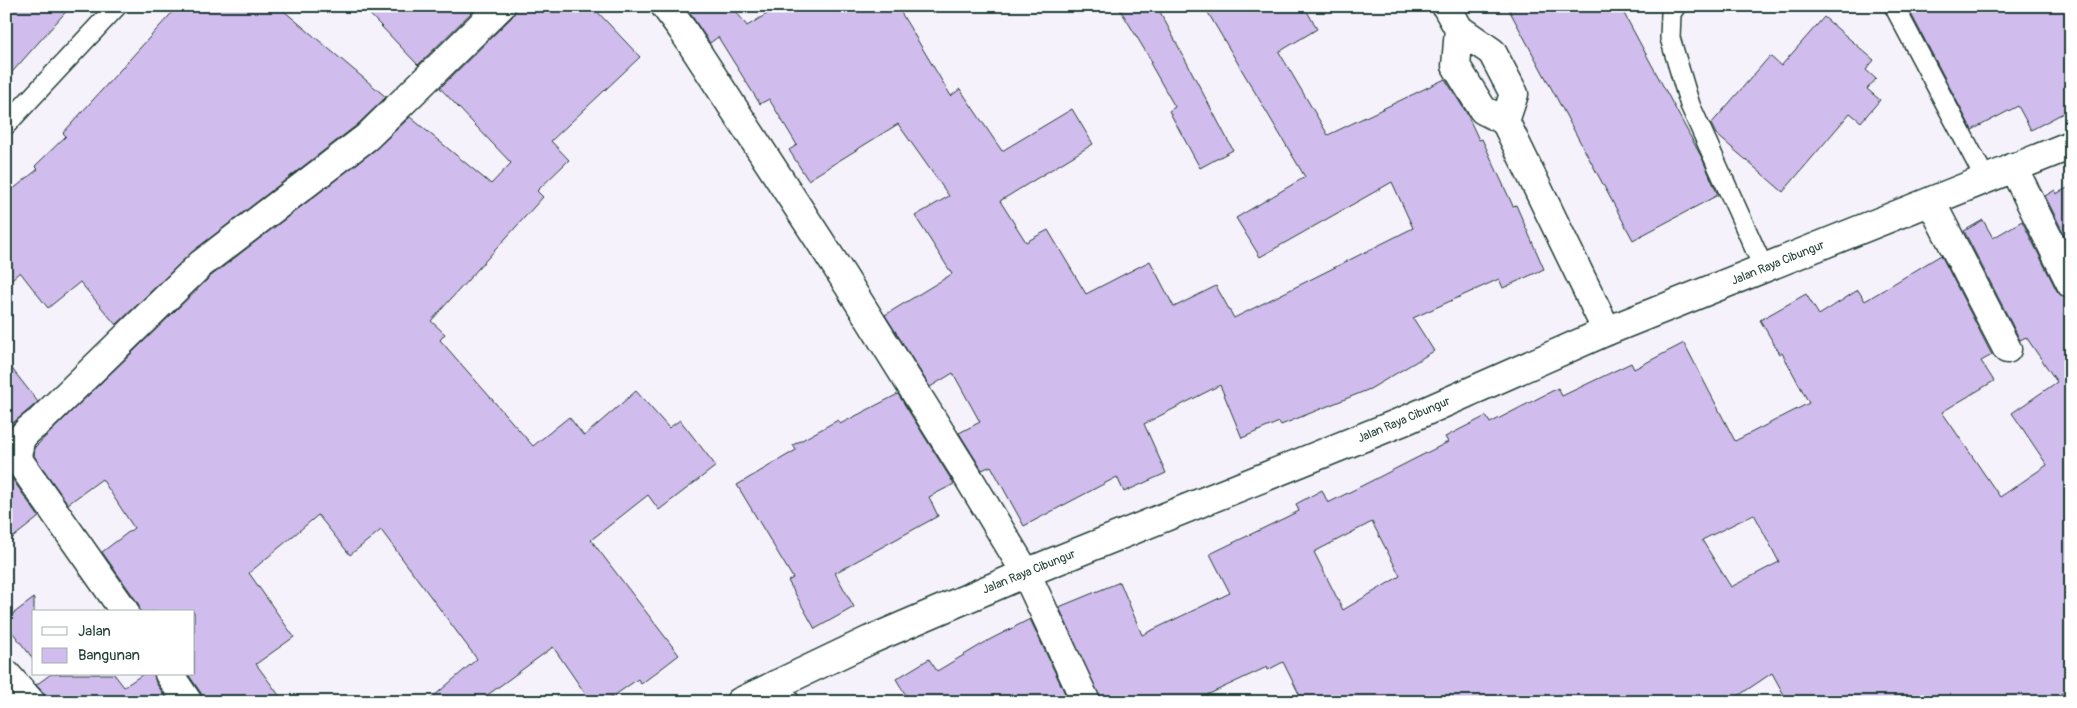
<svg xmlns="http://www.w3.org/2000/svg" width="2077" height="708" font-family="Pangolin,sans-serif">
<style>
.building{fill:#d0bced;stroke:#1f3d34;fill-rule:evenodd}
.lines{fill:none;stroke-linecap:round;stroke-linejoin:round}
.service-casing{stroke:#1f3d34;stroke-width:22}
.minor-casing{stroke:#1f3d34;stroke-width:31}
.trunk-casing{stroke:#1f3d34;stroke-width:31}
.service{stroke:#fff;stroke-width:19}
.minor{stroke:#fff;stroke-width:28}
.trunk{stroke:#fff;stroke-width:28}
.labels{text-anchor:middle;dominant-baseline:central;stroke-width:5;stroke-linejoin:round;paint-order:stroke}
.street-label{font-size:12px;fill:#1f3d34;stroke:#fff}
</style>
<rect width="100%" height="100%" fill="#f6f2fb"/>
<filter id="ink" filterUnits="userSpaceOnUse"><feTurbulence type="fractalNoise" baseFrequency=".02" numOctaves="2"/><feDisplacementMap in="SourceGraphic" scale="10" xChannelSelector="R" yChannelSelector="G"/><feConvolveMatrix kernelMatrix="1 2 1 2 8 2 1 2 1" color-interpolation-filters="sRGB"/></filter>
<g filter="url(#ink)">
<g class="building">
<path d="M6 6H71L6 79Z"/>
<path d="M178 6H278L386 97 357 125 192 252 116 325 80 282 48 308 20 272 6 284V195L38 169 35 166 66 136 63 133Z"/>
<path d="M362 6H478L418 65Z"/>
<path d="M516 6H592L640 57 551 141 569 160 537 191 543 197 431 321 445 334 440 340 533 446 569 417 584 436 636 391 669 428 680 420 716 466 659 510 648 495 591 540 679 655 641 684 638 679 605 702H591L553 647 478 702H427L477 659 381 530 350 555 318 515 249 573 294 637 256 664 284 702H203L201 693 188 674H194V612H140L138 603 102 552 134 528 102 479 68 504 34 456 35 447 211 276 376 149 410 117 491 184 511 163 440 88 512 17Z"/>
<path d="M685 6H732L747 26 780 6H897L951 96 960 89 1002 151 1072 109 1093 144 1000 201 1026 242 1048 230 1086 294 1150 261 1174 307 1216 286 1234 318 1413 228 1392 182 1260 257 1236 218 1305 177 1204 6H1304L1317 29 1279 52 1328 135 1445 79 1466 112 1479 140 1482 139 1513 206 1516 205 1544 269 1503 288 1499 279 1413 318 1434 351 1370 389 1281 425 1279 422 1242 438 1220 385 1144 424 1166 473 1124 492 1117 477 1024 526 991 466 982 470 959 433 980 422 953 373 930 387 885 315 952 274 915 216 949 196 898 124 808 180 789 150 797 145 769 99 760 104 718 37 710 43Z"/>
<path d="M1118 6H1157L1233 150 1200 168 1169 111 1175 107 1150 63 1152 62Z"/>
<path d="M1507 6H1620L1702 158 1718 195 1633 240Z"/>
<path d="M1907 6H2071V109L2031 130 2018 106 1972 130Z"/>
<path d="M1824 17 1874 60 1866 70 1876 79 1867 89 1880 100 1861 122 1850 113 1783 192 1716 134 1711 124 1770 56 1781 66Z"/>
<path d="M2071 186V248L2045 196 2055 190 2056 194Z"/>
<path d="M1983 220 1993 238 2022 221 2057 291 2063 297 2071 300V688L2047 702H1788L1772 673 1729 702H1303L1283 662 1268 670 1267 667 1192 702H1101L1059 607 1120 582 1142 635 1230 593 1210 554 1299 511 1296 504 1322 490 1328 503 1448 442 1445 437 1486 416 1490 423 1558 388 1562 396 1631 363 1634 369 1684 343 1735 441 1809 403 1782 353 1780 354 1760 320 1806 294 1819 315 1858 290 1865 301 1941 255 1992 355 1981 361 1994 381 1942 412 2000 497 2047 465 2012 413 2057 382 2026 337 2020 340 1964 231ZM1754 514 1779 562 1731 587 1702 540ZM1372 522 1400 576 1343 610 1314 552Z"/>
<path d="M6 361 38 402 14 422 6 434Z"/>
<path d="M898 394 954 484 929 497 938 516 835 573 854 607 815 629 788 581 793 578 737 485 796 450 793 445 838 420 840 424Z"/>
<path d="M6 470 39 517 6 543Z"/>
<path d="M34 598V660L6 624V619Z"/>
<path d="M1030 619 1069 702H910L896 679 929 659 937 671 989 640Z"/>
<path d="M51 674H114L124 687 143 674H154L156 683 169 702H46L43 692 36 685Z"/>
</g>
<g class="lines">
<g class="service-casing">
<g id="service">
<path d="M1676 6 1671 13 1670 38 1690 105 1764 269"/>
<path d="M1894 6 1986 180"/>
<path d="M6 125 117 6"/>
</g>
</g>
<g class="minor-casing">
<g id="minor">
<path d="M665 6 682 29 842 275 962 467 1026 573 1086 702"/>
<path d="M1446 6 1459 29 1492 52 1514 94 1505 121 1607 331"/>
<path d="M1459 29 1456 66 1483 110 1505 121"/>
<path d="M2013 167 2071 284"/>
<path d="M1931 202 2007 349"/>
<path d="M125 612 19 461C17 437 22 435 40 421L201 264 367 137 501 6"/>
<path d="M6 674 31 702"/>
<path d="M169 674 188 702"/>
<path d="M775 685 785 702"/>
</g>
</g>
<g class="trunk-casing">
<path id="trunk" d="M740 702 870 640 1026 573 1406 420 1607 331 2071 145"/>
</g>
<use href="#service" class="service"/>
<use href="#minor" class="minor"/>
<use href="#trunk" class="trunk"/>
</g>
</g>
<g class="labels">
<g class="street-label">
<text transform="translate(1778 263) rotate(-22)">Jalan Raya Cibungur</text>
<text transform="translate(1404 420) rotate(-23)">Jalan Raya Cibungur</text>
<text transform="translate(1029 572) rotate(-22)">Jalan Raya Cibungur</text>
</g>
</g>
<rect width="2077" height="708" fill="none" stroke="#fff" stroke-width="25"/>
<rect x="12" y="12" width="2052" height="683" fill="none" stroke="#1f3d34" stroke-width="2" filter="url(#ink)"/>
<rect x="32" y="610" width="162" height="65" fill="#ffffff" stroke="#a5b1ae"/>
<rect x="42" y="627" width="25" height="8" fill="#ffffff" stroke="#a5b1ae"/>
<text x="78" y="636" font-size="15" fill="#1f3d34">Jalan</text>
<rect x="42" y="648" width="25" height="15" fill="#d0bced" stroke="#a5b1ae"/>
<text x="78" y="660" font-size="15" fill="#1f3d34">Bangunan</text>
</svg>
